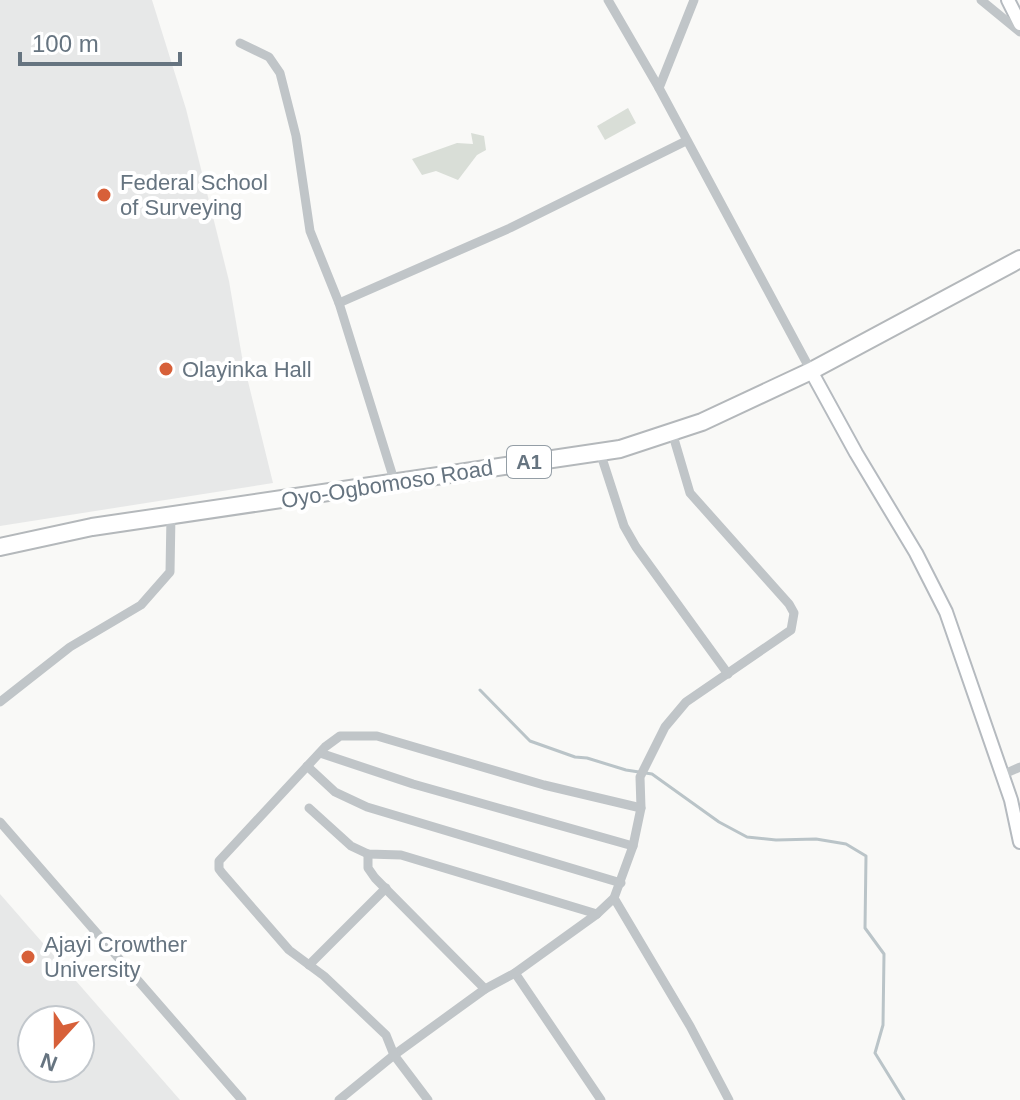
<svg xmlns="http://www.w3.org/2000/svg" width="1020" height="1100" font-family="Arial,sans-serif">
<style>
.built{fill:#e7e8e8;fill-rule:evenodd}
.green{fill:#d9ded7}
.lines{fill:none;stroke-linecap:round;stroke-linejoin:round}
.stream{stroke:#bac4c8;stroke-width:3}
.secondary-casing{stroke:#b5babf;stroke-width:16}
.highway-casing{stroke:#b4b8bb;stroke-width:20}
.street{stroke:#c0c5c8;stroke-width:9}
.secondary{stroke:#fff;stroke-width:12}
.highway{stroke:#fff;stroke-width:16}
.poi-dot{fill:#d76039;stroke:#fff;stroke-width:3}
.labels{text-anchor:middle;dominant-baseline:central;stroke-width:8;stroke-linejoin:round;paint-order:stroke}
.shield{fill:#fff;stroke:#949ea6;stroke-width:2}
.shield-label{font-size:20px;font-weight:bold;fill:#667480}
.poi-label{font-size:22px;fill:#667480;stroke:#fff;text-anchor:start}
.street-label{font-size:22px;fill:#667480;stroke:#fff}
</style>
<rect width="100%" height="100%" fill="#f9f9f7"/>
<g class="built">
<path d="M0 0H152L186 109 229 281 242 357 273 483 0 526Z"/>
<path d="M0 894 180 1100H0ZM80 1020V1068H32V1020Z"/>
</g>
<g class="green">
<path d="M628 108 636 123 605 140 597 126Z"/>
<path d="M471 133 484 136 486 150 477 155 458 180 436 171 422 175 412 159 457 143 473 144Z"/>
</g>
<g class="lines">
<path class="stream" d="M480 690 530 741 575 757 587 758 626 770 652 774 719 822 747 837 776 840 816 839 846 844 866 856 865 928 884 954 883 1025 875 1053 904 1100"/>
<g class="secondary-casing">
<g id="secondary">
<path d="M1008 0 1020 24"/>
<path d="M811 371 856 453 916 553 946 612 1011 800 1020 842"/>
</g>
</g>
<g class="highway-casing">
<path id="highway" d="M0 547 92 527 620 449 702 422 811 371 1020 259"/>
</g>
<g class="street">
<path d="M608 0 659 88 811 371"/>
<path d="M981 0 1020 32"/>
<path d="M240 43 269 57 280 73 296 136 310 231 339 303 395 483"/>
<path d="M659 88 694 0"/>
<path d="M339 303 510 228 686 141"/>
<path d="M600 452 624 526 636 547 728 674"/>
<path d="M0 702 70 647 141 605 170 572 171 515"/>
<path d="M320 753 413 784 633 846"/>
<path d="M307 766 335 792 367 807 621 883"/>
<path d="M1002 775 1020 767"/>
<path d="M309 808 351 846 368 854 401 855 597 914"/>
<path d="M0 822 242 1100"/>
<path d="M368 854V868L375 878 485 989"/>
<path d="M614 898 690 1026 729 1100"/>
<path d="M309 965 386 888"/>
<path d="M515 973 601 1100"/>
<path d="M339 1100 394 1055 485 989 515 973 597 914 614 898 633 846 641 808 640 777 665 727 686 702 791 630 794 613 789 604 690 493 672 432"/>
<path d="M428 1100 394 1055 386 1035 324 976 289 950 222 873 219 869V861L325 747 340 736H377L544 785 641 808"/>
</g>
<use href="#secondary" class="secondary"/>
<use href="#highway" class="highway"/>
</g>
<g class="poi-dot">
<circle cx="104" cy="195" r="8"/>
<circle cx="166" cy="369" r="8"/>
<circle cx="28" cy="957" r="8"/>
</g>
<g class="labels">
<rect class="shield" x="507" y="446" width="44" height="32" rx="6"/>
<g class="shield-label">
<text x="529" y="462">A1</text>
</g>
<g class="poi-label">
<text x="120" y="182">Federal School<tspan x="120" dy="25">of Surveying</tspan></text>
<text x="182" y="369">Olayinka Hall</text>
<text x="44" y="944">Ajayi Crowther<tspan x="44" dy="25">University</tspan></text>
</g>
<g class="street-label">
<text transform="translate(387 484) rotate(-9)">Oyo-Ogbomoso Road</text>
</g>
</g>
<g transform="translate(56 1044) rotate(201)"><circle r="38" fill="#ffffff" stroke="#c2c7cc" stroke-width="2"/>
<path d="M0-6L14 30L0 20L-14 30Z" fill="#d76039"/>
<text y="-12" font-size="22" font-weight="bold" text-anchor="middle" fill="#667480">N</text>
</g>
<path d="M20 52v12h160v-12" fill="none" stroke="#667480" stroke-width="4"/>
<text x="32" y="52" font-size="24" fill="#667480" stroke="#ffffff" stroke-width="6" paint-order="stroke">100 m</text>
</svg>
